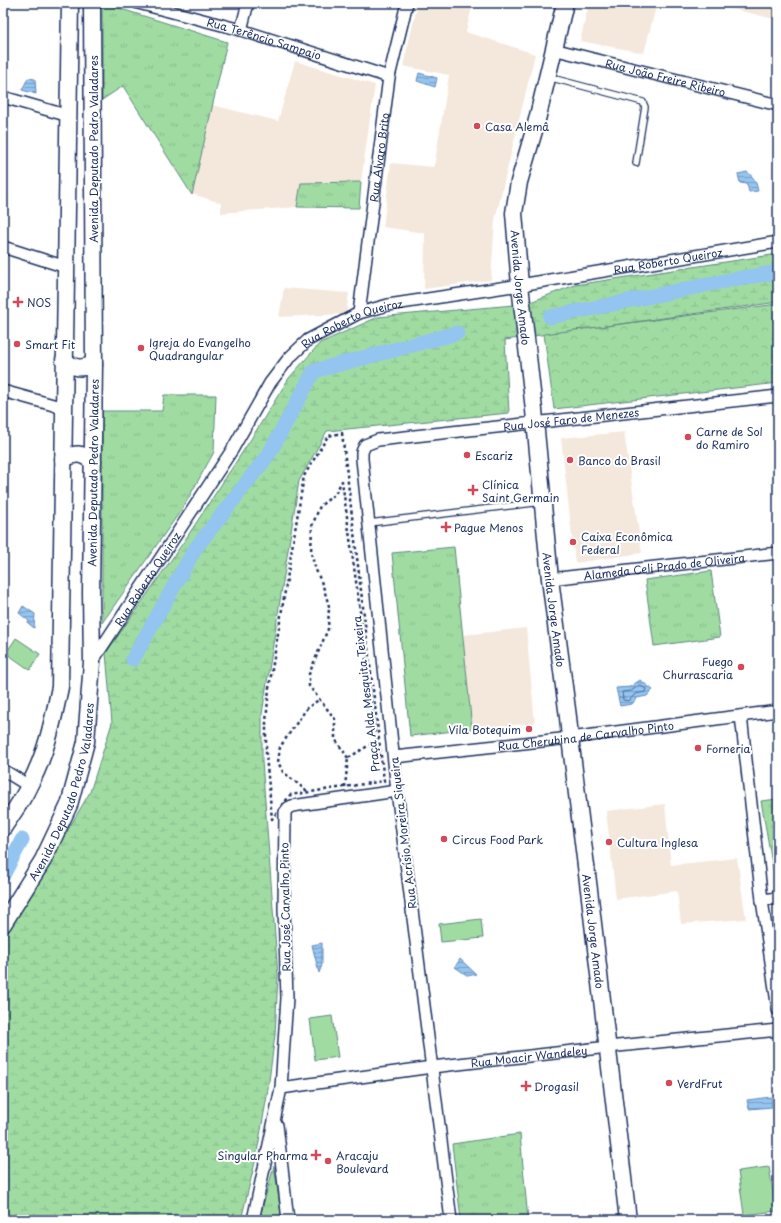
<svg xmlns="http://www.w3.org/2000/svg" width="781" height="1223" font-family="'Playpen Sans',sans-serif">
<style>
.built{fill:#f4e8dc}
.grass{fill:url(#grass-tufts);stroke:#5e8680}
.wetland{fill:url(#wetland-marsh);stroke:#5e8680}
.park{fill:url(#park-crowns);stroke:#5e8680}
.pitch{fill:#a0dca2;stroke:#5e8680}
.water{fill:url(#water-rules);stroke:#6488b6}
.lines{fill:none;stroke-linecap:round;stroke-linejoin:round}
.shore{stroke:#4b6b98;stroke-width:1}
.canal{stroke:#94c4f0;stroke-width:15}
.lane-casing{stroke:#1b2f5e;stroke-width:8}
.street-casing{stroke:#1b2f5e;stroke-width:14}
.secondary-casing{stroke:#1b2f5e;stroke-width:19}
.path{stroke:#1b2f5e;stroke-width:2.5;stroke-dasharray:3 3;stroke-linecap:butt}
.lane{stroke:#fff;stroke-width:5.5}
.street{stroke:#fff;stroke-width:11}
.secondary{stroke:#fff;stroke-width:16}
.poi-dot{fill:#d1495b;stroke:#fff;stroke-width:1.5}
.labels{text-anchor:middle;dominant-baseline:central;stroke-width:4;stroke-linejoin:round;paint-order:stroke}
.street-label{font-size:11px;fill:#1b2f5e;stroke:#fff}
.poi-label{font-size:11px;fill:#1b2f5e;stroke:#fff;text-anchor:start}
</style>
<defs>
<pattern id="grass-tufts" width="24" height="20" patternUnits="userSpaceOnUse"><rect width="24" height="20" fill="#a0dca2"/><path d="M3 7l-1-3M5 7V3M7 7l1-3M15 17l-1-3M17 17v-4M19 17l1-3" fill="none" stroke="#89bd8e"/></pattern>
<pattern id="wetland-marsh" width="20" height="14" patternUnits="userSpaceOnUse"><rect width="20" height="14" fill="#a0dca2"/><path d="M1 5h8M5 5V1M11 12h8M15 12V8" fill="none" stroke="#89bd8e"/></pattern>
<pattern id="park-crowns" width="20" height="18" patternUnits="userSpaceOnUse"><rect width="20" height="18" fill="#a0dca2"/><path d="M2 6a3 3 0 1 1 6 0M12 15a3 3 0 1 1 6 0" fill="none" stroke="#89bd8e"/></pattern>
<pattern id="water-rules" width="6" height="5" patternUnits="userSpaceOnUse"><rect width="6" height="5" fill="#94c4f0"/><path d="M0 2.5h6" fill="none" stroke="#78a0c6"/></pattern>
</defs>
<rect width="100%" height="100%" fill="#fff"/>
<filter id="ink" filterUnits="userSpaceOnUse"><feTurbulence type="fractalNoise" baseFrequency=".025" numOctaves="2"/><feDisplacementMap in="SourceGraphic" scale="8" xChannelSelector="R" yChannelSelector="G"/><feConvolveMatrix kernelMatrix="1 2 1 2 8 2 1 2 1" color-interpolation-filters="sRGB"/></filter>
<g filter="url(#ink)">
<g class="built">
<path d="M418 3H473L466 32 535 54 495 220 491 280 424 289 425 233 383 227 391 163 434 167 449 75 403 66Z"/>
<path d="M589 3H657L644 53 580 41Z"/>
<path d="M709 3H778V20Z"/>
<path d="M295 61 375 85 361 182 301 183 297 207 221 213V203L192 194 212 105 278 121Z"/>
<path d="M284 288 349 293 346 314 279 317Z"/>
<path d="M624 432 642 553 575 563 561 438Z"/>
<path d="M526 628 535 723 472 729 463 635Z"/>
<path d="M665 804 671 865 737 858 746 919 681 924 677 891 616 899 606 811Z"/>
</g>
<g class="grass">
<path d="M102 3 227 42 192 195 123 86 102 100Z"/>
<path d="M361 182 359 208 297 207 301 183Z"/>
<path d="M164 395H216L214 452 184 506 102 623V411H162Z"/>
<path d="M454 547 472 729 410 736 392 553Z"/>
<path d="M711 571 720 637 654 646 645 580Z"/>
<path d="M778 799V885L776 886 761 801Z"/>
<path d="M520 1134 528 1220H461L452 1144Z"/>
<path d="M274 1166 282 1220H259Z"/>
</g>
<path class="wetland" d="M778 254V302L505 340 509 413 327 431 299 481 262 714V761L278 976 275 1035 267 1096 256 1158 241 1220H3V941L90 792 112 723 106 653 185 540 251 439 289 378 320 343 378 317 525 304 575 285Z"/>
<path class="park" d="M778 304V383L554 409 544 334Z"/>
<g class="pitch">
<path d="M16 638 40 654 30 670 6 653Z"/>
<path d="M481 919 483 938 441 942 439 924Z"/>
<path d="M332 1016 338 1057 315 1060 310 1019Z"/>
<path d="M769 1167 776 1211 744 1215 738 1171Z"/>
</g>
<g class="water">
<path d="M419 73 437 78 435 87 417 81Z"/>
<path d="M28 78 35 79 36 94 22 90Z"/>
<path d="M747 172C755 178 756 182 758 191L749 192 747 184 740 183 738 174Z"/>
<path d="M23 606 35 614 34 628 28 623 29 621 19 613Z"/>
<path d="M640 680 653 690 647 696 637 698 632 704 620 706 616 688 630 687Z"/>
<path d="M322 943V965L319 973 312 945Z"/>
<path d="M460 959 476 974 468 976 455 967Z"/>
<path d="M771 1097 772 1107 749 1109 747 1100Z"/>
</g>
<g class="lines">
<path class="shore" d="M640 685 646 689 645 692 635 694 629 701 623 700 622 692 631 691Z"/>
<g class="canal">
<path d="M550 317 730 280 778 272"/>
<path d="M133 659 195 549 269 454 314 371 457 333"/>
<path d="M3 875 22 840"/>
</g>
<g class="lane-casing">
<g id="lane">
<path d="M548 77 643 102 645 107 636 163"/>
<path d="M369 523 542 502"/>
</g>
</g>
<g class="street-casing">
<g id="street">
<path id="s1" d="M138 3 241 30 389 77"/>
<path d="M241 30 248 3"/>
<path id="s2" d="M553 49 778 105"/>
<path d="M3 97 69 116"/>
<path d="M3 247 66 267"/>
<path id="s3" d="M359 313 389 77 407 3"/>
<path d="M3 391 64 408"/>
<path id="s4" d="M550 579 778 553"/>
<path id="s5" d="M92 662 232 450 270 383 289 358 308 340 359 313 388 305 520 285 778 242"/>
<path d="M741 716 762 900 778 1010"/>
<path id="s6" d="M394 757 570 738 778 711"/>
<path d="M3 770 29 786"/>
<path d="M762 900 778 898"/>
<path id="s7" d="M281 1088 432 1067 608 1047 778 1030"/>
<path d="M277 1125 288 1220"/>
<path d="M253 1220 281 1088 287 998 284 909 285 812 288 808 292 806 397 791"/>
<path id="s8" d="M451 1220 397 791 362 459V452L365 445 378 440 778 396"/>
</g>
</g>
<g class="secondary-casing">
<g id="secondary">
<path id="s9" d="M565 3 536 124 519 182 514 213 520 285 534 410 550 579 568 717 570 738 590 898 628 1220"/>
<path d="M64 360C75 370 81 368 94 365"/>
<path d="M63 459C76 453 81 452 93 462"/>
<path d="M3 828C12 814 22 801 29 786 46 755 53 721 60 687L70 3"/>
<path id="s10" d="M3 924 43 860 69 805 86 742 92 662 91 593 94 365 92 3"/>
</g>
</g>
<g class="path">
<path d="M342 433 384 781 290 795 272 819 266 755V722L269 688 304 476 328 436Z"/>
<path d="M348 758 335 739V719L309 686V674L328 629 329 606 323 586 316 570 311 553 312 526 320 506 335 494 342 481 359 603 376 741 380 759"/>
<path d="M345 787 348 758 376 741"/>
<path d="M307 791 283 772 278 762 280 747 307 708 320 699"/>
</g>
<use href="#lane" class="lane"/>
<use href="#street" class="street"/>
<use href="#secondary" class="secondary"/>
</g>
</g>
<g class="poi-dot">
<circle cx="477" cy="126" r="4"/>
<path d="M16 296h4v4h4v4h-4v4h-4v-4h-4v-4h4z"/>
<circle cx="17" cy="344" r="4"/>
<circle cx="141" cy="348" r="4"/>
<circle cx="688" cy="437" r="4"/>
<circle cx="467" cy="455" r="4"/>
<circle cx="570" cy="460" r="4"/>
<path d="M471 484h4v4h4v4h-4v4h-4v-4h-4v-4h4z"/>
<path d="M444 521h4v4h4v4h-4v4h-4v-4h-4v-4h4z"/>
<circle cx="573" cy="542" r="4"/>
<circle cx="741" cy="667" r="4"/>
<circle cx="529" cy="729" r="4"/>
<circle cx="698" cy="748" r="4"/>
<circle cx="444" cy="839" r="4"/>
<circle cx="609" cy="842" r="4"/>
<circle cx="669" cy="1083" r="4"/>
<path d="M524 1080h4v4h4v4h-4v4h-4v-4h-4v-4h4z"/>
<path d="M314 1149h4v4h4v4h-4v4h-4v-4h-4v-4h4z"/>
<circle cx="328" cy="1161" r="4"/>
</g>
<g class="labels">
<g class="street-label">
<text stroke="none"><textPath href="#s1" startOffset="131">Rua Terêncio Sampaio</textPath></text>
<text stroke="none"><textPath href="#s2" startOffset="116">Rua João Freire Ribeiro</textPath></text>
<text transform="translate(93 149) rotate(-90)">Avenida Deputado Pedro Valadares</text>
<text stroke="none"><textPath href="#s3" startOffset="157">Rua Álvaro Brito</textPath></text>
<text stroke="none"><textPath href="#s5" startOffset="760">Rua Roberto Queiroz</textPath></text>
<text stroke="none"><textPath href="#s9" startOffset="291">Avenida Jorge Amado</textPath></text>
<text stroke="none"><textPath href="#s5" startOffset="436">Rua Roberto Queiroz</textPath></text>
<text stroke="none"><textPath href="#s8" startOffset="989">Rua José Faro de Menezes</textPath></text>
<text stroke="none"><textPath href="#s10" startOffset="471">Avenida Deputado Pedro Valadares</textPath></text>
<text stroke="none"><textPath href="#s4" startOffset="115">Alameda Celi Prado de Oliveira</textPath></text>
<text stroke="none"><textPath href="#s5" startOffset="100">Rua Roberto Queiroz</textPath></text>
<text stroke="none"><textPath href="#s9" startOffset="615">Avenida Jorge Amado</textPath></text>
<text transform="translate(366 694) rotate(-97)">Praça Alda Mesquita Teixeira</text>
<text stroke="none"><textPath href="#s6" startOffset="193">Rua Cherubina de Carvalho Pinto</textPath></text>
<text stroke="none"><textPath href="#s10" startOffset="147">Avenida Deputado Pedro Valadares</textPath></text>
<text transform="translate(403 833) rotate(-97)">Rua Acrísio Moreira Siqueira</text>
<text transform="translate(285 907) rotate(-91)">Rua José Carvalho Pinto</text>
<text stroke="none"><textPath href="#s9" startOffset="939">Avenida Jorge Amado</textPath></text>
<text stroke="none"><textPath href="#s7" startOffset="250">Rua Moacir Wandeley</textPath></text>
</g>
<g class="poi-label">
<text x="485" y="126">Casa Alemâ</text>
<text x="27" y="302">NOS</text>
<text x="149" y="342">Igreja do Evangelho<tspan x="149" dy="13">Quadrangular</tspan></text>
<text x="25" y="344">Smart Fit</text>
<text x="696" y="431">Carne de Sol<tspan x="696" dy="13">do Ramiro</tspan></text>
<text x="475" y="455">Escariz</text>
<text x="578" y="460">Banco do Brasil</text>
<text x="482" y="484">Clínica<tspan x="482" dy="13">Saint Germain</tspan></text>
<text x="454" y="527">Pague Menos</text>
<text x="581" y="536">Caixa Econômica<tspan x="581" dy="13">Federal</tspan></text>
<text x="733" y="661" text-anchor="end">Fuego<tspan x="733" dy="13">Churrascaria</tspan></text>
<text x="521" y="729" text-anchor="end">Vila Botequim</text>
<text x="706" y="748">Forneria</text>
<text x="452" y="839">Circus Food Park</text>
<text x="617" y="842">Cultura Inglesa</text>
<text x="677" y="1083">VerdFrut</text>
<text x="534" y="1086">Drogasil</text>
<text x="308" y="1155" text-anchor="end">Singular Pharma</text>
<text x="336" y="1155">Aracaju<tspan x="336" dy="13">Boulevard</tspan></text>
</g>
</g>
<rect width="781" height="1223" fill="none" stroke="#fff" stroke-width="16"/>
<rect x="8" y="8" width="765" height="1207" fill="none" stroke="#1b2f5e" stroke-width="1.5" filter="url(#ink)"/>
</svg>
